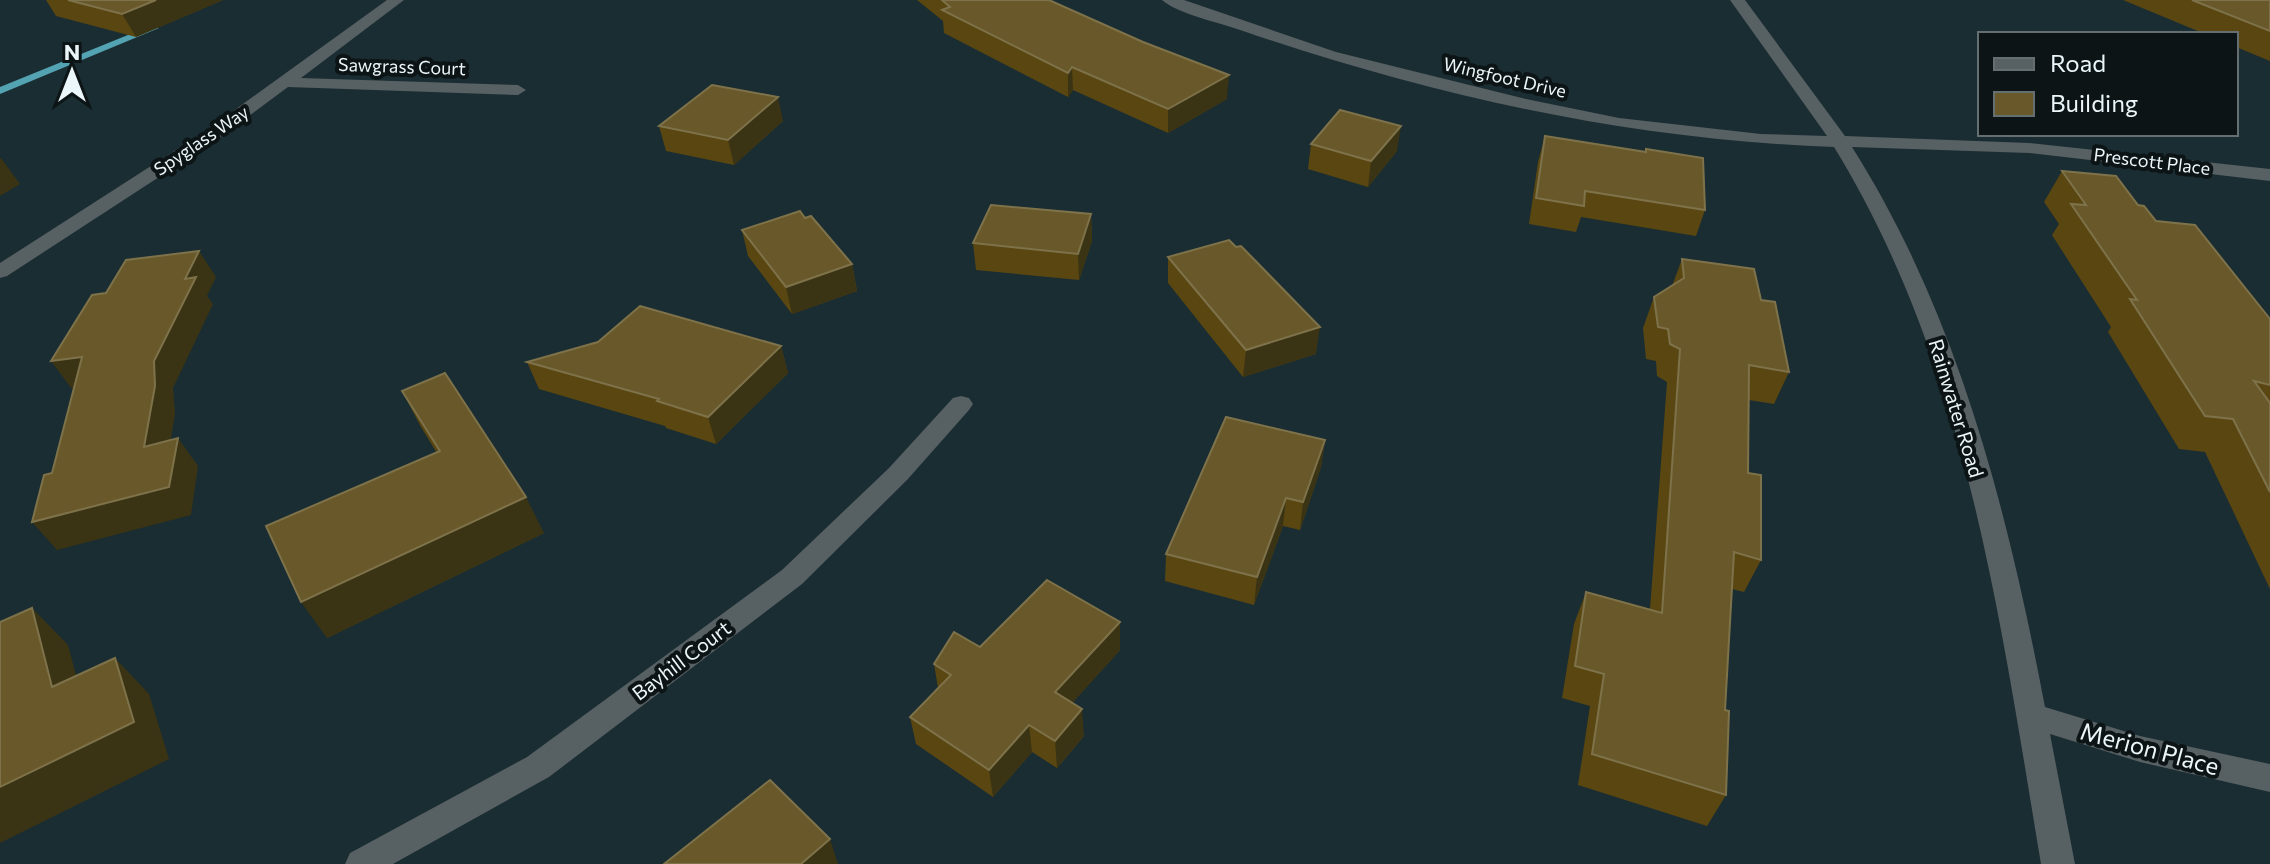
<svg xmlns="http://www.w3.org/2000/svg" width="2270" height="864" font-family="Commissioner,sans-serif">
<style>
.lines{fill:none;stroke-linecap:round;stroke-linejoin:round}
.stream{fill:#54a3b2;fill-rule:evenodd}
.minor{fill:#576063;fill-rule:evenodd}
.wall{fill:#5a4611}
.shaded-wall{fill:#3a3414}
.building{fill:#69592a;stroke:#7e724b;stroke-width:2}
.labels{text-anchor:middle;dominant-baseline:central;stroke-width:8;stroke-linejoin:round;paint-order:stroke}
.far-street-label{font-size:18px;fill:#eaf6f9;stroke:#0c1416}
.street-label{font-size:20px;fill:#eaf6f9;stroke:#0c1416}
.near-street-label{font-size:24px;fill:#eaf6f9;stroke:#0c1416}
</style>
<rect width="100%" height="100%" fill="#1a2d32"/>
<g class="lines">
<path class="stream" d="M150 26 159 28 0 94V87Z"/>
<g class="minor">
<path d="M387 0H404L301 78 518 85 526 90 518 95 288 87 219 138 7 276 0 278V263L207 130Z"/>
<path d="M1162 0H1184L1336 52 1526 99 1619 118 1761 134 1827 136 1730 0H1745L1845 136 2029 143 2270 169V181L2029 153 1852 147C1959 316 2008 513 2045 707L2140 736 2270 764V792L2140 762 2050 734 2075 864H2041C2000 620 1967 363 1834 147 1634 140 1436 97 1246 32 1225 24 1177 14 1162 0Z"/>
<path d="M961 396 969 398 973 404 969 410 907 480 802 584 549 777 393 864H345L350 853 527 757 782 570 889 468 953 398Z"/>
</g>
</g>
<g class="wall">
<path d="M46 0H223L136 37 56 16Z"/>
<path d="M917 0H1049L1227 99 1168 133 1073 90 1068 97 944 33 943 21Z"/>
<path d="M2123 0H2270V61L2236 47V34H2205Z"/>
<path d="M783 121 734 165 666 151 659 126Z"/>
<path d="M1545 136 1645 152 1646 149 1705 210 1696 236 1581 217 1576 232 1529 224 1538 162Z"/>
<path d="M1311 144 1397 151 1368 187 1308 169Z"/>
<path d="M2062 171 2138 205 2270 319V589L2205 452 2179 449 2108 332 2111 327 2052 235 2059 224 2044 202Z"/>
<path d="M1091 214 1092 241 1079 280 976 270 973 243Z"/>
<path d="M805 218 852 264 857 291 792 314 748 256 742 230Z"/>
<path d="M1168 257 1316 354 1243 377 1168 283Z"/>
<path d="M1682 259 1761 300 1789 372 1774 404 1749 400 1748 473 1761 560 1744 592 1732 589 1725 710 1726 795 1707 826 1578 785 1590 706 1562 698 1574 624 1586 592 1650 609 1667 382 1657 376 1656 361 1646 359 1643 328 1654 297 1672 286Z"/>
<path d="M781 346 788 373 716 444 666 428 665 426 539 389 527 362Z"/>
<path d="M402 391 544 533 327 638 437 453 421 427Z"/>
<path d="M1325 440 1321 467 1300 530 1283 526 1254 605 1165 581 1166 554Z"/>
<path d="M980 647 1120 650 1072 703 1084 736 1057 768 1032 752 993 797 916 744 910 717 938 688 934 664Z"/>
</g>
<g class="shaded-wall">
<path d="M156 0H223L136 37 122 14Z"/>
<path d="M1072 67 1073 90 1068 97V73Z"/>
<path d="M1229 75 1227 99 1168 133V109Z"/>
<path d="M778 97 783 121 734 165 728 140Z"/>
<path d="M1401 126 1397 151 1368 187 1371 161Z"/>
<path d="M1 158 20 184 0 196V159Z"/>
<path d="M1091 214 1092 241 1079 280 1078 254Z"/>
<path d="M199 251 216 277 207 296 213 304 173 388 175 414 165 474 144 447 154 361 185 279Z"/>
<path d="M852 264 857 291 792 314 786 287Z"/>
<path d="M1320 327 1316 354 1243 377 1246 350Z"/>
<path d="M781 346 788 373 716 444 708 417Z"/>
<path d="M82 357 103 384 72 389 51 361Z"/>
<path d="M178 438 198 466 191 515 57 550 32 522Z"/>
<path d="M1325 440 1321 467 1300 530 1303 502Z"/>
<path d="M526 497 544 533 327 638 301 602Z"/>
<path d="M1286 498 1283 526 1254 605 1257 577Z"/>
<path d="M32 608 68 645 89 723 52 687Z"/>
<path d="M1120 622V650L1057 720 1055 692Z"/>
<path d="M115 658 149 694 169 759 0 843V787Z"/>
<path d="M1082 709 1084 736 1057 768 1055 741Z"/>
<path d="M1029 725 1032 752 993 797 989 770Z"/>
<path d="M830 839 838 864H801Z"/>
</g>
<g class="building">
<path d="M68 0H156L122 14Z"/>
<path d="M942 0H1049L1143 42 1229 75 1168 109 1072 67 1068 73 942 10 950 7Z"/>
<path d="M2192 0H2270V31Z"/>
<path d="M712 85 778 97 728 140 659 126Z"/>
<path d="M1340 110 1401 126 1371 161 1311 144Z"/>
<path d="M1545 136 1646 152V149L1703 158 1705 210 1585 191 1584 206 1536 198Z"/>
<path d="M2062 171 2116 176 2138 205 2144 206 2156 221 2195 225 2270 319V385L2254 381 2270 403V492L2233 419 2205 416 2130 299 2137 300 2071 204 2086 205Z"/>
<path d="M991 205 1091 214 1078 254 973 243Z"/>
<path d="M800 211 805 218 811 216 852 264 786 287 742 230Z"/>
<path d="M1229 240 1236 247 1241 246 1320 327 1246 350 1168 257Z"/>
<path d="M199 251 185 279 196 277 154 361 155 386 144 447 178 438 169 487 32 522 44 475 52 473 82 357 51 361 92 295 106 293 126 260Z"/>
<path d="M1682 259 1754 269 1761 300 1775 302 1789 372 1749 365 1748 473 1761 475V560L1734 552 1725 710 1729 711 1726 795 1592 754 1604 674 1575 666 1586 592 1662 613 1680 349 1670 344 1668 329 1658 327 1654 297 1684 278Z"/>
<path d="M640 306 781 346 708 417 657 401 659 399 527 362 598 342Z"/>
<path d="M445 373 526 497 301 602 266 526 440 451 402 391Z"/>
<path d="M1226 417 1325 440 1303 502 1286 498 1257 577 1166 554Z"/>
<path d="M1047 580 1120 622 1055 692 1082 709 1055 741 1029 725 989 770 910 717 951 675 934 664 954 632 980 647Z"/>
<path d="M32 608 52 687 115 658 134 722 0 787V622Z"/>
<path d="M770 780 830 839 801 864H664Z"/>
</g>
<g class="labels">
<g class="far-street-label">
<text transform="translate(402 66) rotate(2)">Sawgrass Court</text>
<text transform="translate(1505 77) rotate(13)">Wingfoot Drive</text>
<text transform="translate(201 140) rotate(-34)">Spyglass Way</text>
<text transform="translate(2152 161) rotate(7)">Prescott Place</text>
</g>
<g class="street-label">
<text transform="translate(1957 408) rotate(73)">Rainwater Road</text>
<text transform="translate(681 660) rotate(-37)">Bayhill Court</text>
</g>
<g class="near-street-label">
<text transform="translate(2150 748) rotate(15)">Merion Place</text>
</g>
</g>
<rect x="1978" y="32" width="260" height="104" fill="#0c1416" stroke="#656e71" stroke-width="2"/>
<rect x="1994" y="58" width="40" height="12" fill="#576063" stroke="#656e71" stroke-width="2"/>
<text x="2050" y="72" font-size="24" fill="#eaf6f9">Road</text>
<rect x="1994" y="92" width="40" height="24" fill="#69592a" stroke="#656e71" stroke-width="2"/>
<text x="2050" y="112" font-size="24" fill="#eaf6f9">Building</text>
<g transform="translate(72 72)" stroke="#0c1416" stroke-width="6" paint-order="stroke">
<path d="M0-6L14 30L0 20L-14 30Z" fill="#eaf6f9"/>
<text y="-12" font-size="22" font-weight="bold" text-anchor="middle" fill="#eaf6f9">N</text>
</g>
</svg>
